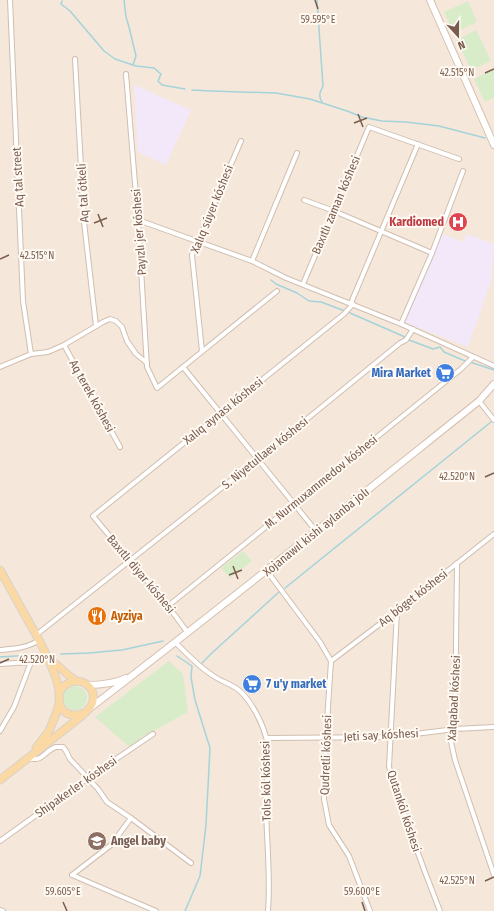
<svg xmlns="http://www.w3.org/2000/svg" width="494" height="911" font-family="'Fira Sans Condensed',sans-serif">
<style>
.residential{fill:#f5e8da}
.education{fill:#f3e8fa}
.green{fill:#d8ecc9}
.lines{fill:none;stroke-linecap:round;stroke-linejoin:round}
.stream{stroke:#a5d3da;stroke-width:1.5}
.street-casing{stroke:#d1beb0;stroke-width:6}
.secondary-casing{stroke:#d6c0b0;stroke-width:8}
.primary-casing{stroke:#dad1cd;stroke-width:9}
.street{stroke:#fff;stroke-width:4}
.secondary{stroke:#fff;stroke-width:6}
.primary{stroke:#fbd9a5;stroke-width:7}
.ticks{fill:none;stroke:#7a5c4d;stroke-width:1.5}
.labels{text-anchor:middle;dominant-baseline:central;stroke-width:4;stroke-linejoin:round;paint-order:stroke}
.street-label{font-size:12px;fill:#7a5c4d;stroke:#fffaf3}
.health-label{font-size:12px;font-weight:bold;fill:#be3a42;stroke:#fffaf3;text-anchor:end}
.shop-label{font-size:12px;font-weight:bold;fill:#366cbe;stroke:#fffaf3;text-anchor:end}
.food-label{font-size:12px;font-weight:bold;fill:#c56008;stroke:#fffaf3;text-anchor:start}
.education-label{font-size:12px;font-weight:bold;fill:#785e54;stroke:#fffaf3;text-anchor:start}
.ticks-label{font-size:10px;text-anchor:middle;fill:#7a5c4d;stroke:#fffaf3;stroke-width:4;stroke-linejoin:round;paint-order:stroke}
</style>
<rect width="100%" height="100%" fill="#fdf6ec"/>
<rect class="residential" x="0" y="0" width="494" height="911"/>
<g class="education">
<path d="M134 85 191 110 166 165 138 152Z"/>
<path d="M443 234 463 242 467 234 494 244 491 281 468 347 404 322Z"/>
</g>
<g class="green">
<path d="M468 1 477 22 454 33 444 12Z"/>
<path d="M476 30 491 61 471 70 457 40Z"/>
<path d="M494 69V98L485 102 474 79Z"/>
<path d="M243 551 252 561 230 578 221 568Z"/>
<path d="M169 661 183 674 188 712 142 737 131 748 95 717Z"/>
<circle cx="75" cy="698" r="12"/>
</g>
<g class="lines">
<g class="stream">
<path d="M124 0 126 17 129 27 136 56 133 65"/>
<path d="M317 0 323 86C320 92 318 96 322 102"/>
<path d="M62 1 61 4 70 11 104 51 115 59 136 66 154 68 161 74 158 81 162 85 185 89"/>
<path d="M192 90 211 91 276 93 310 99 347 111 362 117 382 121 406 122 439 126 485 138"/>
<path d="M271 280 276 284 297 293 309 301 321 302 345 311"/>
<path d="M350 313 405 337"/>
<path d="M409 340 433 349 440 347 444 352 465 361"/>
<path d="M470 362 494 370"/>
<path d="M285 588 491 422"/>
<path d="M61 654 89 653 122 650 163 641"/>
<path d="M177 656 192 666 191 677 195 700 210 748 206 825 200 876 185 911"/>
<path d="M0 657 32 655"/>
<path d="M202 663 213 652 279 592"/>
</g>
<g class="street-casing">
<g id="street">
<path d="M10 0 23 301 31 354"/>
<path d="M75 59 84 222 96 326"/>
<path d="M126 74 138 220 147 367 157 388 277 291"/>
<path d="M304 200 334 211 432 253"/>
<path d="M138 220 252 261 286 278 401 324 494 366"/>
<path d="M252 261 297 153"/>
<path d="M303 284 369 127 459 159"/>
<path d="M351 303 418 144"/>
<path d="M401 324 432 253 463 171"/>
<path d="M64 345 120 447"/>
<path d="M202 351 192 255 241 141"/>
<path d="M0 367 31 354 48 352 64 345 103 322 110 319 116 321 122 327 127 341 136 354 147 363"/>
<path d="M183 367 316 531"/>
<path d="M479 401 494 420"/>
<path d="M457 563 455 729 450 737 455 760 494 875"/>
<path d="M267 571 320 642 331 661"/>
<path d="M168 606 461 369 473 357"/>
<path d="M397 611 389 767C404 816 421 863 440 911"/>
<path d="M188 633 168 606 93 516 344 314 353 304"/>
<path d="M36 635 258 459 400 343 406 340 413 329"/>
<path d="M176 643C187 654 198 666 212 675 221 682 233 684 241 692 252 703 262 722 266 737 269 745 268 754 267 761 267 775 267 788 266 801 266 838 271 874 268 911"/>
<path d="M0 650C13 649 28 648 39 640"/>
<path d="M331 661 326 737 324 799 329 825 349 856 370 911"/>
<path d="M331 661 397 611 494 534"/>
<path d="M0 664 31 662 14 707 0 731"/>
<path d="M267 738 391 737 455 729 494 727"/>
<path d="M29 758C43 763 45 750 56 747 58 747 60 747 63 747L66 751 70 759 98 789 107 802 131 818 191 863"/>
<path d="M0 841 88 778 153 734"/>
<path d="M72 875 156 911"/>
<path d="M72 875 111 845 131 818"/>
<path d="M0 910 3 911"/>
</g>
</g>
<g class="secondary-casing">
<g id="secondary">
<path d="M430 0 494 145"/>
<path d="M87 685C100 685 114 684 126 678"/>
<path d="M90 708C221 608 350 504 479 401L494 384"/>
</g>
</g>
<g class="primary-casing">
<g id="primary">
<path d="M0 570C10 588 20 606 30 624 38 638 46 652 52 668 55 675 58 683 59 691 60 697 57 703 62 709 70 719 87 716 92 704 100 684 71 670 59 693"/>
<path d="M49 658 67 674 76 681"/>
<path d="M36 748 49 731 56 714 59 704"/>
<path d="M0 780 83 715"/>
</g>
</g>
<use href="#street" class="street"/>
<use href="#secondary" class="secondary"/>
<use href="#primary" class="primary"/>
</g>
<path class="ticks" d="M315 0 318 9M485 73 494 69M358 114 363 127M354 123 367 118M98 214 103 227M94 223 107 218M0 259 9 255M485 477 494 473M233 566 238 579M229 575 242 570M0 663 9 659M485 881 494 877M63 902 67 911M362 902 365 911"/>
<defs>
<g id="hospital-disc" transform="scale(1)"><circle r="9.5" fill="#e0444e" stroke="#fffaf3"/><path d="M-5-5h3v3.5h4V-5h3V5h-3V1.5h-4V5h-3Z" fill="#fff"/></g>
<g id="supermarket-disc" transform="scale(1)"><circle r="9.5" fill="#3f7fe0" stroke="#fffaf3"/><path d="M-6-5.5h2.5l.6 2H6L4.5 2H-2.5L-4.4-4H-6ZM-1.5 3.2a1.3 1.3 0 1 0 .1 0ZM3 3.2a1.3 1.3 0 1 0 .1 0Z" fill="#fff"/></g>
<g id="restaurant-disc" transform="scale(1)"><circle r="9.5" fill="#e8710a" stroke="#fffaf3"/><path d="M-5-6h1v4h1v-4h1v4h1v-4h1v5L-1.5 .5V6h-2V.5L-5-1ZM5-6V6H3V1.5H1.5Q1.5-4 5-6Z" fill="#fff"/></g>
<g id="school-disc" transform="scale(1)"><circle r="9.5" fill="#8d6e63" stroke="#fffaf3"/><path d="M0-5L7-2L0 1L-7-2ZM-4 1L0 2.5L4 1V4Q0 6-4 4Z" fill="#fff"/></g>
</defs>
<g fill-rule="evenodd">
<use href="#hospital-disc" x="458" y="222"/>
<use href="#supermarket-disc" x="445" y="373"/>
<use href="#restaurant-disc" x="97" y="616"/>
<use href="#supermarket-disc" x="252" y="684"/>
<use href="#school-disc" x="97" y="841"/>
</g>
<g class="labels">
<g class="street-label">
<text transform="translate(18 177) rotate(-93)">Aq tal street</text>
<text transform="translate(83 193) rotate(-93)">Aq tal ótkeli</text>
<text transform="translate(336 205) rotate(-67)">Baxıtlı zaman kóshesi</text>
<text transform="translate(212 209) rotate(-68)">Xalıq súyer kóshesi</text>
<text transform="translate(139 232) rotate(-94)">Payızlı jer kóshesi</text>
<text transform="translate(92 396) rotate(61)">Aq terek kóshesi</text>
<text transform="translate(223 411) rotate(-39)">Xalıq aynası kóshesi</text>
<text transform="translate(265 453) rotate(-39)">S. Niyetullaev kóshesi</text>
<text transform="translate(321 482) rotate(-39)">M. Nurmuxammedov kóshesi</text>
<text transform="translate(316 532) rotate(-39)">Xojanawıl kishi aylanba jolı</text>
<text transform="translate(141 574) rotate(50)">Baxıtlı diyar kóshesi</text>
<text transform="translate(413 598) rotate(-38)">Aq bóget kóshesi</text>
<text transform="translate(454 698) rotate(-87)">Xalqabad kóshesi</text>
<text transform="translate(381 735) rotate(-3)">Jeti say kóshesi</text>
<text transform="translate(326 755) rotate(-88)">Qudretli kóshesi</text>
<text transform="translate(266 781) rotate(-91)">Tolıs kól kóshesi</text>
<text transform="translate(76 787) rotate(-35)">Shipakerler kóshesi</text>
<text transform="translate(404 811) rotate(72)">Qutankól kóshesi</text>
</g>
<g class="health-label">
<text x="444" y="222">Kardiomed</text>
</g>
<g class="shop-label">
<text x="431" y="373">Mira Market</text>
<text x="266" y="684" text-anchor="start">7 u'y market</text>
</g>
<g class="food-label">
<text x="111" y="616">Ayziya</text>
</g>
<g class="education-label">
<text x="111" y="841">Angel baby</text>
</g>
</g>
<g class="ticks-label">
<text x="318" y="23">59.595°E</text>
<text x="457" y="76">42.515°N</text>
<text x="37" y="259">42.515°N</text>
<text x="457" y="480">42.520°N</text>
<text x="37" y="663">42.520°N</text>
<text x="457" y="884">42.525°N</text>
<text x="63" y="895">59.605°E</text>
<text x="362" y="895">59.600°E</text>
</g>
<g transform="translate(458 36) rotate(159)" stroke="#fffaf3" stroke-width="3" paint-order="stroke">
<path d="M0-3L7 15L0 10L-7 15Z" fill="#7a5c4d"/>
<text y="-6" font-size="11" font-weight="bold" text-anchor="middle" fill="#7a5c4d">N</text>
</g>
</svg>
